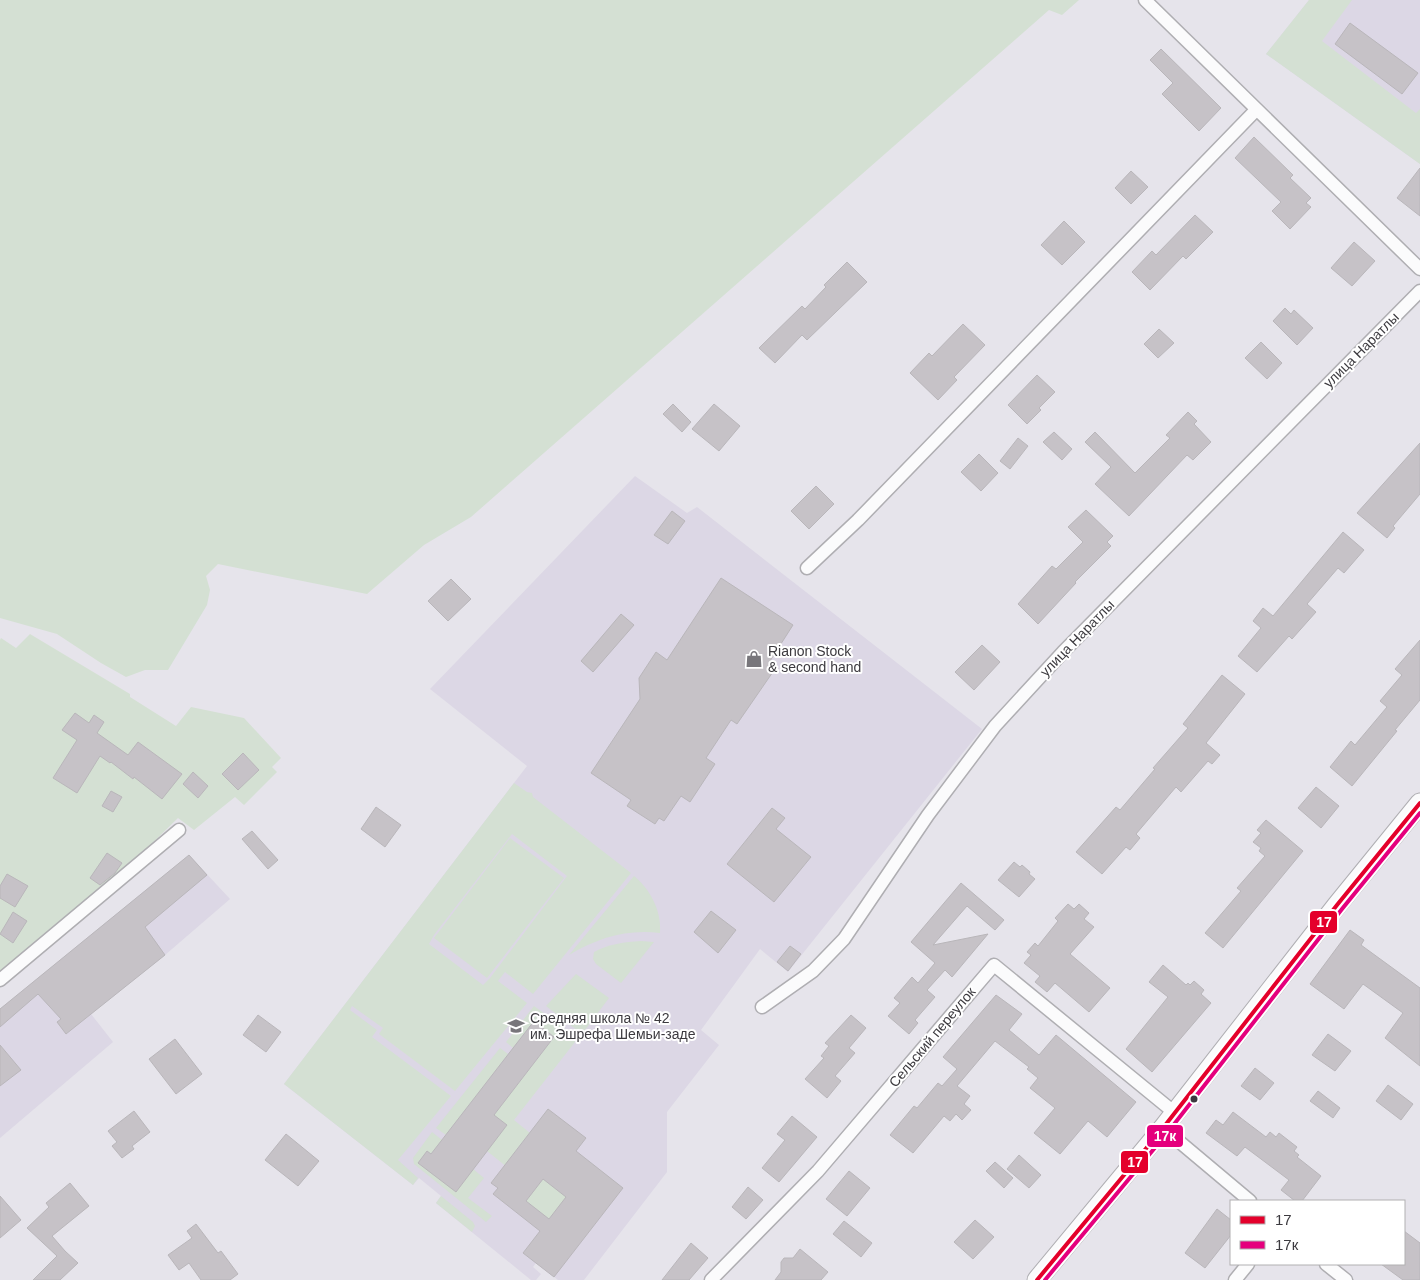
<svg xmlns="http://www.w3.org/2000/svg" width="1420" height="1280" font-family="Helvetica,sans-serif">
<style>
.built{fill:#dcd7e5}
.green{fill:#d4e0d3;fill-rule:evenodd}
.building{fill:#c6c2c7;stroke:#b9b6ba;fill-rule:evenodd}
.lines{fill:none;stroke-linecap:round;stroke-linejoin:round}
.street-casing{stroke:#afaeb2;stroke-width:15}
.secondary-casing{stroke:#afaeb2;stroke-width:21}
.street{stroke:#fbfbfc;stroke-width:12}
.secondary{stroke:#fbfbfc;stroke-width:19}
.bus-1-casing{stroke:#fff;stroke-width:8}
.bus-2-casing{stroke:#fff;stroke-width:8}
.bus-1{stroke:#e4002b;stroke-width:4}
.bus-2{stroke:#e5007d;stroke-width:4}
.bus-dot{fill:#3c3a3f;stroke:#fff;stroke-width:2}
.labels{text-anchor:middle;dominant-baseline:central;stroke-width:4;stroke-linejoin:round;paint-order:stroke}
.street-label{font-size:14px;fill:#3c3a3f;stroke:#fff}
.poi-label{font-size:14px;fill:#3c3a3f;stroke:#fff;text-anchor:start}
.line-badge{stroke:#fff;stroke-width:2}
.badge-label{font-size:14px;text-anchor:middle;font-weight:bold;fill:#fff}
</style>
<rect width="100%" height="100%" fill="#e6e4eb"/>
<g class="built">
<path d="M1309 0H1420V164L1266 54Z"/>
<path d="M635 476 687 513 697 507 982 729 788 972 760 949 731 989 701 1030 719 1045 667 1112V1172L584 1280H558L536 1263 533 1267 541 1274 536 1280H531L436 1203 441 1196 419 1178 413 1185 284 1084 527 766 430 689Z"/>
<path d="M189 855 230 899 165 955 91 1014 113 1042 0 1138V1009Z"/>
</g>
<g class="green">
<path d="M0 0H1079L1062 15 1049 10 471 517 424 545 367 594 218 564 206 576 210 590 207 605 168 670H145L126 677 101 663 57 634 0 618Z"/>
<path d="M1309 0H1352L1322 41 1416 113 1420 109V164L1266 54Z"/>
<path d="M30 634 130 694V697L176 726 191 707 244 718 281 758 272 767 277 772 244 805 235 797 194 830 178 818 130 865 0 971V640L1 638 16 648Z"/>
<path d="M514 783 527 792 532 793 533 797 631 873 533 994 505 972 498 981 527 1003 455 1091 379 1034 383 1028 352 1006 350 1010 377 1030 372 1037 451 1096 398 1160 418 1178 413 1185 284 1084ZM512 834 567 876 490 978 483 985 429 944 434 935Z"/>
<path d="M510 838 564 878 487 978 434 938Z"/>
<path d="M634 876C650 889 662 911 660 933 626 929 598 938 569 955Z"/>
<path d="M641 941 654 942 621 983 596 964 593 959 594 952C609 944 624 942 641 941Z"/>
<path d="M576 974 609 998 582 1034 546 1006Z"/>
<path d="M534 1006 575 1036V1042L514 1120 530 1133 516 1150 523 1156 512 1171 487 1151 494 1115 554 1037 534 1021 513 1048 506 1042Z"/>
<path d="M500 1048 508 1054 487 1082 476 1102 473 1100 446 1135 436 1128Z"/>
<path d="M432 1132 442 1140 431 1154 427 1151 418 1163 473 1169 484 1178 468 1198 492 1216 486 1222 414 1164 413 1158Z"/>
<path d="M543 1179 570 1193 549 1219 526 1201Z"/>
<path d="M441 1196 473 1222 475 1226 472 1232 436 1203Z"/>
</g>
<g class="building">
<path d="M1350 23 1418 73 1402 94 1335 44Z"/>
<path d="M1161 49 1221 108 1199 131 1162 94 1173 83 1150 60Z"/>
<path d="M1254 137 1293 175 1290 178 1311 198 1306 203 1311 207 1290 229 1272 211 1281 202 1235 158Z"/>
<path d="M1420 168V216L1397 198Z"/>
<path d="M1131 171 1148 187 1131 204 1115 188Z"/>
<path d="M1195 215 1213 232 1186 259 1183 256 1150 290 1132 272 1152 251 1156 255Z"/>
<path d="M1064 221 1085 242 1062 265 1041 245Z"/>
<path d="M1354 242 1375 261 1352 286 1331 268Z"/>
<path d="M847 262 867 282 807 340 802 335 775 363 759 348 802 306 805 309 826 287 824 285Z"/>
<path d="M1285 308 1291 314 1294 310 1313 328 1297 345 1273 321Z"/>
<path d="M963 324 985 345 954 377 957 380 938 400 910 373 929 353 932 356Z"/>
<path d="M1159 329 1174 343 1158 358 1144 344Z"/>
<path d="M1261 342 1282 363 1267 379 1245 358Z"/>
<path d="M1037 375 1055 392 1039 408 1041 410 1027 424 1008 405Z"/>
<path d="M673 404 691 422 682 432 663 414Z"/>
<path d="M714 404 740 426 719 451 692 429Z"/>
<path d="M1188 412 1197 421 1194 424 1211 442 1193 460 1187 455 1129 516 1095 484 1111 467 1085 442 1095 432 1135 473 1170 438 1166 435Z"/>
<path d="M1054 432 1072 449 1062 460 1043 442Z"/>
<path d="M1018 438 1028 446 1010 469 1000 461Z"/>
<path d="M1420 443V494L1393 526 1395 528 1387 538 1357 513Z"/>
<path d="M979 454 998 473 981 491 961 472Z"/>
<path d="M816 486 834 504 809 529 791 511Z"/>
<path d="M1086 510 1113 536 1107 542 1111 546 1075 582 1076 583 1038 624 1018 604 1052 566 1056 569 1083 542 1068 527Z"/>
<path d="M672 511 685 521 668 544 654 535Z"/>
<path d="M1343 532 1364 550 1344 573 1338 568 1307 604 1316 612 1292 639 1289 636 1257 672 1238 656 1261 628 1253 621 1263 608 1273 616Z"/>
<path d="M721 578 793 625 770 661 777 666 737 724 731 720 706 758 715 764 690 802 681 796 664 821 659 818 655 824 627 806 631 800 591 773 640 699 639 678 656 652 667 660Z"/>
<path d="M451 579 471 599 448 621 428 601Z"/>
<path d="M621 614 634 625 593 672 581 661Z"/>
<path d="M1420 640V700L1395 730 1397 731 1352 786 1330 767 1351 741 1355 745 1387 707 1380 701 1402 675 1395 669Z"/>
<path d="M982 645 1000 662 974 690 955 672Z"/>
<path d="M1222 675 1245 694 1206 743 1220 755 1212 764 1208 761 1181 792 1176 787 1136 834 1140 838 1130 850 1126 847 1102 874 1076 852 1116 807 1120 810 1155 769 1153 768 1188 728 1183 724Z"/>
<path d="M75 713 89 723 94 715 104 722 97 733 128 755 138 742 182 774 162 799 134 777 133 779 111 762 110 763 100 756 77 793 53 778 77 740 62 730Z"/>
<path d="M243 753 259 770 238 790 222 774Z"/>
<path d="M193 772 208 786 198 798 183 784Z"/>
<path d="M1316 787 1339 806 1321 828 1298 808Z"/>
<path d="M111 791 122 797 113 812 102 806Z"/>
<path d="M376 807 401 825 385 847 361 829Z"/>
<path d="M772 808 785 818 776 829 811 857 774 902 727 864Z"/>
<path d="M1266 820 1303 851 1223 948 1205 933 1241 891 1237 888 1265 856 1259 851 1261 848 1253 842 1261 833 1257 830Z"/>
<path d="M252 831 278 860 268 869 242 839Z"/>
<path d="M107 853 122 863 115 873 100 885 90 878Z"/>
<path d="M189 855 207 875 145 927 165 955 66 1034 57 1022 61 1019 38 994 0 1027V1009Z"/>
<path d="M1014 862 1020 867 1022 865 1030 872 1029 874 1035 879 1019 897 998 880Z"/>
<path d="M7 874 28 886 15 907 0 898V886Z"/>
<path d="M961 883 1004 920 995 930 967 906 933 945 988 934 952 977 945 970 927 990 935 997 915 1020 918 1023 909 1034 888 1016 900 1003 894 998 912 977 918 983 935 963 911 942Z"/>
<path d="M1068 904 1074 909 1079 904 1089 913 1084 919 1094 927 1070 954 1110 988 1089 1012 1055 983 1047 992 1035 982 1040 976 1024 963 1031 955 1027 952 1035 943 1038 946 1058 921 1055 918Z"/>
<path d="M711 911 736 930 718 953 694 932Z"/>
<path d="M13 912 27 921 13 943 0 934Z"/>
<path d="M1350 930 1364 940 1361 945 1420 988V1066L1385 1038 1403 1013 1363 984 1344 1009 1310 984Z"/>
<path d="M790 946 801 954 788 971 777 962Z"/>
<path d="M1163 965 1186 985 1188 983 1190 985 1194 981 1204 990 1201 994 1211 1003 1152 1072 1126 1049 1168 997 1149 982Z"/>
<path d="M996 995 1022 1014 1009 1030 1039 1055 1056 1035 1136 1102 1107 1137 1088 1121 1060 1154 1034 1133 1055 1108 1030 1088 1038 1078 1027 1069 1029 1067 995 1041 957 1086 970 1096 964 1104 971 1110 962 1120 956 1114 950 1121 944 1116 913 1153 890 1135 914 1106 917 1108 938 1083 942 1086 957 1069 943 1057Z"/>
<path d="M258 1015 281 1032 266 1052 243 1035Z"/>
<path d="M851 1015 866 1028 849 1048 855 1053 835 1076 841 1081 827 1098 805 1079 824 1058 821 1056 829 1046 825 1043Z"/>
<path d="M534 1021 554 1037 494 1115 507 1125 456 1192 418 1163 427 1151 431 1154Z"/>
<path d="M1328 1034 1351 1051 1335 1071 1312 1055Z"/>
<path d="M175 1039 202 1074 176 1094 149 1059Z"/>
<path d="M0 1045 21 1070 0 1086Z"/>
<path d="M1255 1068 1274 1083 1260 1100 1241 1086Z"/>
<path d="M1388 1085 1413 1104 1401 1120 1376 1101Z"/>
<path d="M1318 1091 1340 1108 1333 1118 1310 1101Z"/>
<path d="M548 1109 586 1138 576 1151 623 1188 554 1277 523 1253 540 1231 493 1194 498 1188 491 1183ZM543 1179 566 1197 549 1219 526 1201Z"/>
<path d="M134 1111 150 1132 132 1146 134 1149 122 1158 112 1146 117 1142 108 1131Z"/>
<path d="M1233 1112 1266 1137 1270 1132 1276 1137 1279 1133 1297 1147 1294 1151 1299 1155 1297 1157 1321 1176 1302 1201H1295L1281 1190 1289 1180 1245 1147 1237 1156 1206 1133 1216 1120 1223 1125Z"/>
<path d="M792 1116 817 1137 779 1182 762 1168 785 1140 777 1134Z"/>
<path d="M286 1134 319 1161 298 1186 265 1160Z"/>
<path d="M1019 1155 1041 1175 1029 1188 1007 1169Z"/>
<path d="M995 1162 1013 1178 1004 1188 986 1171Z"/>
<path d="M849 1171 870 1188 847 1216 826 1199Z"/>
<path d="M70 1183 89 1206 52 1236 65 1251 78 1263 60 1280H33L57 1256 27 1228 49 1207 46 1203Z"/>
<path d="M748 1187 763 1200 746 1219 732 1207Z"/>
<path d="M0 1196 21 1220 0 1238Z"/>
<path d="M1217 1209 1231 1220V1235L1205 1268 1185 1253Z"/>
<path d="M975 1220 994 1237 973 1259 954 1242Z"/>
<path d="M844 1221 872 1243 861 1257 833 1234Z"/>
<path d="M196 1224 218 1253 221 1251 238 1274 230 1280H201L189 1263 179 1270 168 1255 192 1238 187 1231Z"/>
<path d="M1404 1231 1420 1243V1280H1403L1381 1264H1404Z"/>
<path d="M691 1243 708 1258 689 1280H662Z"/>
<path d="M800 1249 828 1272 821 1280H775L781 1272V1262L784 1258H793Z"/>
</g>
<g class="lines">
<g class="street-casing">
<g id="street">
<path d="M1145 0 1420 269"/>
<path d="M807 568 858 520 1256 110"/>
<path d="M0 980 179 830"/>
<path d="M762 1007 813 971 844 939 928 815 995 726 1063 652 1420 291"/>
<path d="M1163 1128 1250 1201"/>
<path d="M1326 1264 1346 1280"/>
<path d="M711 1280 818 1171 994 965 1175 1113"/>
<path d="M1235 1280 1248 1264"/>
</g>
</g>
<g class="secondary-casing">
<path id="secondary" d="M1037 1280 1163 1128 1337 905 1420 803"/>
</g>
<use href="#street" class="street"/>
<use href="#secondary" class="secondary"/>
<g class="bus-1-casing">
<path id="bus-1" d="M1037 1280 1163 1128 1337 905 1420 803"/>
</g>
<g class="bus-2-casing">
<path id="bus-2" d="M1045 1280 1168 1132 1342 909 1420 813"/>
</g>
<use href="#bus-1" class="bus-1"/>
<use href="#bus-2" class="bus-2"/>
</g>
<defs>
<g id="shop-bare" transform="scale(1.35)"><path d="M-5-2.5h2.3a2.7 3.5 0 0 1 5.4 0H5L5.5 6h-11ZM-1.5-2.5h3a1.5 2.3 0 0 0-3 0Z" fill="#78767b" stroke="#fff" stroke-width="2.5" paint-order="stroke"/></g>
<g id="school-bare" transform="scale(1.35)"><path d="M0-5L7-2L0 1L-7-2ZM-4 1L0 2.5L4 1V4Q0 6-4 4Z" fill="#78767b" stroke="#fff" stroke-width="2.5" paint-order="stroke"/></g>
</defs>
<g fill-rule="evenodd">
<use href="#shop-bare" x="754" y="659"/>
<use href="#school-bare" x="516" y="1026"/>
</g>
<circle class="bus-dot" cx="1194" cy="1099" r="4.5"/>
<g class="labels">
<g class="street-label">
<text transform="translate(1361 350) rotate(-45)">улица Наратлы</text>
<text transform="translate(1077 638) rotate(-46)">улица Наратлы</text>
<text transform="translate(932 1037) rotate(-50)">Сельский переулок</text>
</g>
<g class="poi-label">
<text x="768" y="651">Rianon Stock<tspan x="768" dy="16">&amp; second hand</tspan></text>
<text x="530" y="1018">Средняя школа № 42<tspan x="530" dy="16">им. Эшрефа Шемьи-заде</tspan></text>
</g>
</g>
<g class="line-badge">
<rect x="1309" y="910" width="29" height="24" rx="5" fill="#e4002b"/>
<rect x="1146" y="1124" width="38" height="24" rx="5" fill="#e5007d"/>
<rect x="1120" y="1150" width="29" height="24" rx="5" fill="#e4002b"/>
</g>
<g class="badge-label">
<text x="1324" y="927">17</text>
<text x="1165" y="1141">17к</text>
<text x="1135" y="1167">17</text>
</g>
<rect x="1230" y="1200" width="175" height="65" fill="#ffffff" stroke="#b1b0b2"/>
<rect x="1240" y="1216" width="25" height="8" fill="#e4002b" stroke="#b1b0b2"/>
<text x="1275" y="1225" font-size="15" fill="#3c3a3f">17</text>
<rect x="1240" y="1241" width="25" height="8" fill="#e5007d" stroke="#b1b0b2"/>
<text x="1275" y="1250" font-size="15" fill="#3c3a3f">17к</text>
</svg>
